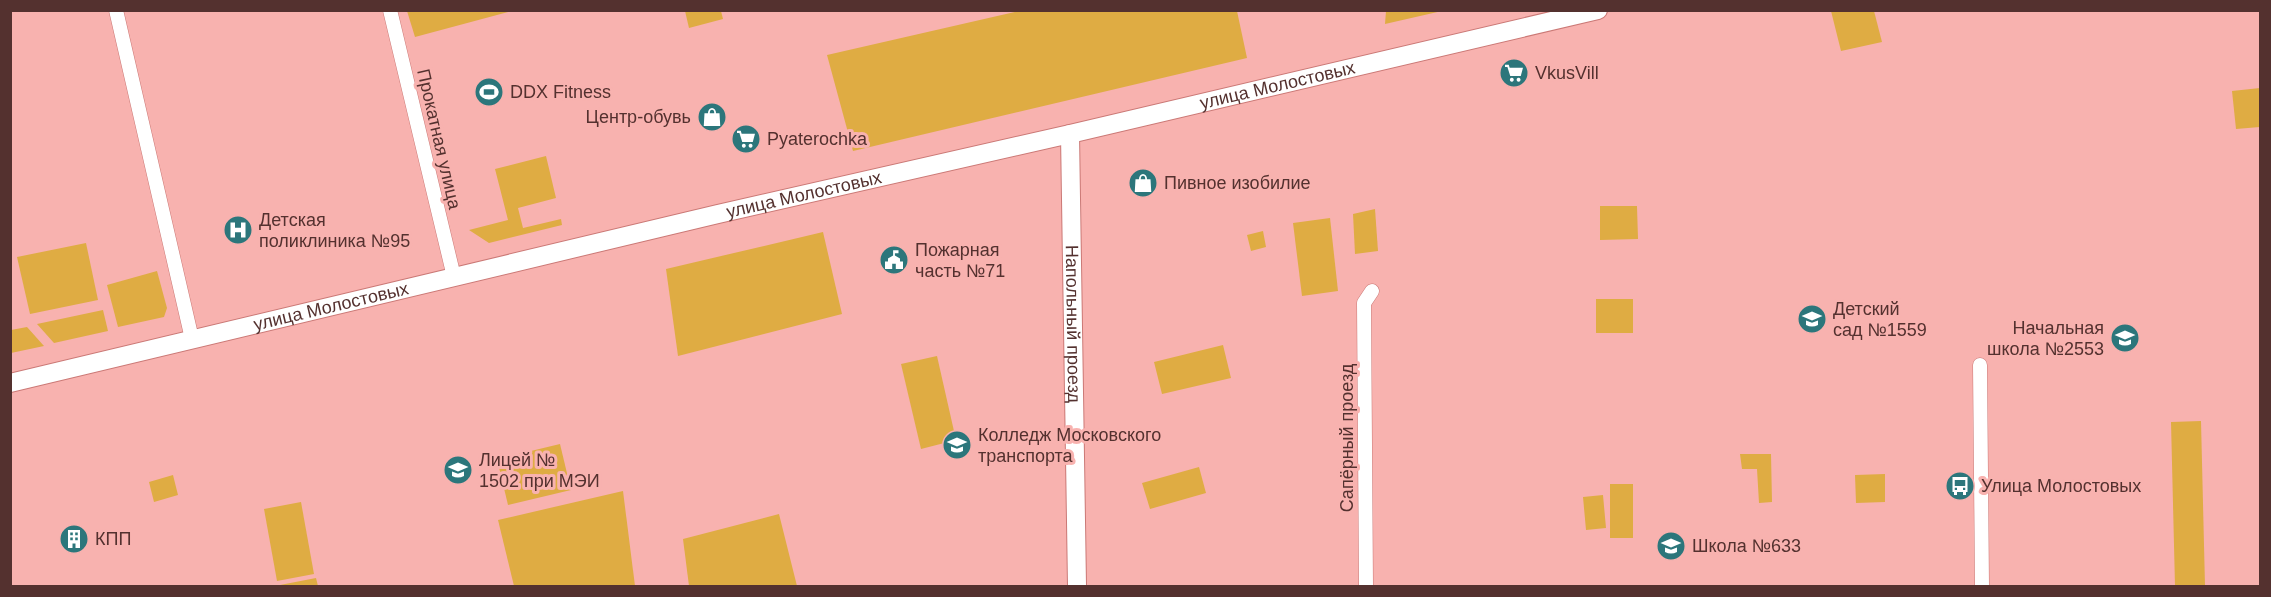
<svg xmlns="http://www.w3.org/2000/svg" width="2271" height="597" font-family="Arial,sans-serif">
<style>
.green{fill:#dfac43}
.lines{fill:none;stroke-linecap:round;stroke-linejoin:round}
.minor-casing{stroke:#cb7976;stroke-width:15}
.tertiary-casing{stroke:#cb7976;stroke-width:20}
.minor{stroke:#fff;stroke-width:14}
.tertiary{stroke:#fff;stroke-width:18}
.labels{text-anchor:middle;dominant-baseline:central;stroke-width:6;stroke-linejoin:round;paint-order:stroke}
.poi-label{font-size:18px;fill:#54312f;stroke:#f8b2af;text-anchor:start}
.street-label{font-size:18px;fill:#54312f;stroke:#f8b2af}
</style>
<rect width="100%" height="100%" fill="#f8b2af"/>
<g class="green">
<path d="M407 11V10L512 11 415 37Z"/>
<path d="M685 11H721L723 19 689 28Z"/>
<path d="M1237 11 1247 58 853 151 827 55 1019 11Z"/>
<path d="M1386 11V10L1442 11 1385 24Z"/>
<path d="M1831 11H1874L1882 42 1841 51Z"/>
<path d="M2260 88V127L2236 129 2232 91Z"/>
<path d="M546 156 556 198 518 208 523 228 561 219 562 225 489 243 469 230 508 220 495 169Z"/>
<path d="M1600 206H1637L1638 239 1600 240Z"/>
<path d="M1375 209 1378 251 1355 254 1353 214Z"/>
<path d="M1330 218 1338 291 1302 296 1293 223Z"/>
<path d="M1263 231 1266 247 1251 251 1247 235Z"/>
<path d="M823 232 842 314 678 356 666 269Z"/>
<path d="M86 243 98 300 30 314 17 257Z"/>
<path d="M157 271 167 308 164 317 118 327 107 285Z"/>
<rect x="1596" y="299" width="37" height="34"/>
<path d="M103 310 108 331 54 343 37 324Z"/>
<path d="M27 327 44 346 11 353V330Z"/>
<path d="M1223 345 1231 378 1162 394 1154 362Z"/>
<path d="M937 356 956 440 921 449 901 364Z"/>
<path d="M2201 421 2205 586H2175L2171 422Z"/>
<path d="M560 444 571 490 508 505 497 459Z"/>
<path d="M1740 454H1771L1772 502 1759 503 1757 469H1742Z"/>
<path d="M1199 467 1206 493 1150 509 1142 483Z"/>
<path d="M1885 474V502L1856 503 1855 475Z"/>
<path d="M173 475 178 495 154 502 149 482Z"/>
<rect x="1610" y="484" width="23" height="54"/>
<path d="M623 491 635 586H514L498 520Z"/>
<path d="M1603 495 1606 528 1586 530 1583 497Z"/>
<path d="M301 502 314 574 277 581 264 509Z"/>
<path d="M779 514 797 586H689L683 539Z"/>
<path d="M316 578 318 586H280V585Z"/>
</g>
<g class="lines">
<g class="minor-casing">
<g id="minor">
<path d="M116 10 192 339"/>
<path d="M390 10 454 277"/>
<path d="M1980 365 1982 586"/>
<path d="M1366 586 1364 303 1372 291"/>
</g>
</g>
<g class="tertiary-casing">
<g id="tertiary">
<path id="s1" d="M1070 134 1077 586"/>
<path id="s2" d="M10 383 718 214 1070 134 1598 10"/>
</g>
</g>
<use href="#minor" class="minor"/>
<use href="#tertiary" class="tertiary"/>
</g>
<defs>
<g id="supermarket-disc" transform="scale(1.5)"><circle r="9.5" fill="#2c767b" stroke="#f8b2af"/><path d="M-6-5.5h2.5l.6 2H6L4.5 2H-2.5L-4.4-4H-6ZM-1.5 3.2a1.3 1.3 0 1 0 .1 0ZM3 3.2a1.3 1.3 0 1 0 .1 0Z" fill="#fff"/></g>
<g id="stadium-disc" transform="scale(1.5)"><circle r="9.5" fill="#2c767b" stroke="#f8b2af"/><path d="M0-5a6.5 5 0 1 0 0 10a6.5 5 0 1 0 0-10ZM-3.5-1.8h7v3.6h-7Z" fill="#fff"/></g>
<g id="shop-disc" transform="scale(1.5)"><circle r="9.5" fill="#2c767b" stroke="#f8b2af"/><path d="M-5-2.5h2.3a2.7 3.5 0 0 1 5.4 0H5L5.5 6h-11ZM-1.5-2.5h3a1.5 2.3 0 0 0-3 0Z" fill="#fff"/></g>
<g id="hospital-disc" transform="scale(1.5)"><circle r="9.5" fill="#2c767b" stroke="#f8b2af"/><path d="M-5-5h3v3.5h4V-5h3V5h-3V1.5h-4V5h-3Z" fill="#fff"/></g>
<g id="civic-disc" transform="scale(1.5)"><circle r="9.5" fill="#2c767b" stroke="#f8b2af"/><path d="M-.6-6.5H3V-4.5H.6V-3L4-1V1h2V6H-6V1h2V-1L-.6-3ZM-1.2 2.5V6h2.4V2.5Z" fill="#fff"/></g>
<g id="school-disc" transform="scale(1.5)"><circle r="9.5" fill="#2c767b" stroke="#f8b2af"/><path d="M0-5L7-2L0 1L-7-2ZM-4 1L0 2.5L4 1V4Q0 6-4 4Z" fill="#fff"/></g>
<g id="university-disc" transform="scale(1.5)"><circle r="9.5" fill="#2c767b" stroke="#f8b2af"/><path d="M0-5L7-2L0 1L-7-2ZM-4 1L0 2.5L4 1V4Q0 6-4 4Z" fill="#fff"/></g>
<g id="bus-disc" transform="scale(1.5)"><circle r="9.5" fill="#2c767b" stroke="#f8b2af"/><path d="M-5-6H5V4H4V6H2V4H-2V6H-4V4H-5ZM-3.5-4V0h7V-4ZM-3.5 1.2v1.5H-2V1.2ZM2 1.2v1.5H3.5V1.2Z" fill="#fff"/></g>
<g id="building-disc" transform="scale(1.5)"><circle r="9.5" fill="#2c767b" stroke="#f8b2af"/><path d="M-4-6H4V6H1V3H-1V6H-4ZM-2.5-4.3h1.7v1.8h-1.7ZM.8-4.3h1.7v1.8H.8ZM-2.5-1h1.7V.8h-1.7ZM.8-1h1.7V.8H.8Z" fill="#fff"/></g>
</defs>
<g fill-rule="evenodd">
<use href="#supermarket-disc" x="1514" y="73"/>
<use href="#stadium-disc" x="489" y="92"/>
<use href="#shop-disc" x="712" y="117"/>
<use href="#supermarket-disc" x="746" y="139"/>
<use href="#shop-disc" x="1143" y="183"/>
<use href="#hospital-disc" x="238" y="230"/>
<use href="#civic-disc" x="894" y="260"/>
<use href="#school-disc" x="1812" y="319"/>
<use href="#school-disc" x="2125" y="338"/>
<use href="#university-disc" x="957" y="445"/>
<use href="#school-disc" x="458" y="470"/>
<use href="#bus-disc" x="1960" y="486"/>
<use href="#building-disc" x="74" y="539"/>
<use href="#school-disc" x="1671" y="546"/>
</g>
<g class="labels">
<g class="poi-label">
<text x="1535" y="73">VkusVill</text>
<text x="510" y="92">DDX Fitness</text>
<text x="691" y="117" text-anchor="end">Центр-обувь</text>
<text x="767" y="139">Pyaterochka</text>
<text x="1164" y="183">Пивное изобилие</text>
<text x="259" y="220">Детская<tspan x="259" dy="21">поликлиника №95</tspan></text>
<text x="915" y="250">Пожарная<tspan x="915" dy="21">часть №71</tspan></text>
<text x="1833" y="309">Детский<tspan x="1833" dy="21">сад №1559</tspan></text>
<text x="2104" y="328" text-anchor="end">Начальная<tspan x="2104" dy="21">школа №2553</tspan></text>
<text x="978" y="435">Колледж Московского<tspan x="978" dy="21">транспорта</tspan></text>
<text x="479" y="460">Лицей №<tspan x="479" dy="21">1502 при МЭИ</tspan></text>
<text x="1981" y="486">Улица Молостовых</text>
<text x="95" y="539">КПП</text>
<text x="1692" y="546">Школа №633</text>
</g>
<g class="street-label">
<text stroke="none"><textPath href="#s2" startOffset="1302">улица Молостовых</textPath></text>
<text transform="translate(439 139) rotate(77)">Прокатная улица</text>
<text stroke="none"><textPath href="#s2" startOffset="816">улица Молостовых</textPath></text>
<text stroke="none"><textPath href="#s2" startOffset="330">улица Молостовых</textPath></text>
<text stroke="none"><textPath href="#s1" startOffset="190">Напольный проезд</textPath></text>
<text transform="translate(1347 438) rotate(-90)">Сапёрный проезд</text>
</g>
</g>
<rect width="2271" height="597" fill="none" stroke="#54312f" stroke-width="24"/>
</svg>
